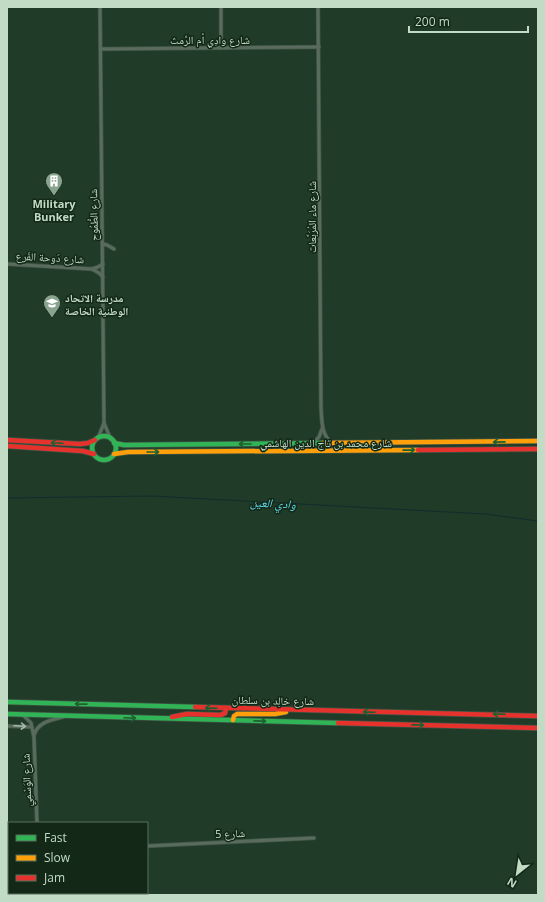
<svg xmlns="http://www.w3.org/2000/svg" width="545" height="902" font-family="'Open Sans','Noto Naskh Arabic',sans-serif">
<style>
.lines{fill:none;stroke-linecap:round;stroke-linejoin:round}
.stream{stroke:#122c2d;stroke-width:1}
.street-casing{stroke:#405546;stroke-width:4.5}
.fast-casing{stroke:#405546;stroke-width:6}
.slow-casing{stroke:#405546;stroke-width:6}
.jam-casing{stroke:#405546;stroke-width:6}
.street{stroke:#586b5c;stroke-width:3}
.fast{stroke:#30b455;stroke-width:4.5}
.slow{stroke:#ff9f0a;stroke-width:4.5}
.jam{stroke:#e5322d;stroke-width:4.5}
.oneway{stroke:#1f6030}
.oneway2{stroke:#a2b9a6}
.labels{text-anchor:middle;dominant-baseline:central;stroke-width:3;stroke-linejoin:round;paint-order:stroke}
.street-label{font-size:11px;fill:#c1dbc5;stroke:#132817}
.poi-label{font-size:11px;font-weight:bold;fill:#c1dbc5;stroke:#132817}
.water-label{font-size:12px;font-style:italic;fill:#62ddf0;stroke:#132817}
</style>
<rect width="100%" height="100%" fill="#203b28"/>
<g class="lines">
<path class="stream" d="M7 498 152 496 485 514 538 521"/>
<g class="street-casing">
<g id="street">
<path d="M318 7 321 408C322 421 321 433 331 443"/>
<path d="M221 48V7"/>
<path d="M101 49 319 47"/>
<path d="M103 244 107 245 114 249"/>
<path d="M7 264 92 269 98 267 103 264"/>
<path d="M92 269 99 273 103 277"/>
<path d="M104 423 111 440"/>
<path d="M98 438 104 423 100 7"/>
<path d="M313 443 319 437 322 429"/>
<path d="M23 715 31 723 34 737 37 823"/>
<path d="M7 726 32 727"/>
<path d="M34 735C38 722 51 720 63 717"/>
<path d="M147 846 314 838"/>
<path d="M7 852H9"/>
<path d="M7 865V893"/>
<path d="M9 893 19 895"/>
<path d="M40 893V895"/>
<path d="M26 895V893"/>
</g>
</g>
<g class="fast-casing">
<g id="fast">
<circle cx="104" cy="448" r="12"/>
<path d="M114 443 124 445 323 443"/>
<path d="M7 702 195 707"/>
<path d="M7 714 338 723"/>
</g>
</g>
<g class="slow-casing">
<g id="slow">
<path d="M323 443 538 441"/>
<path d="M114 454 128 452 418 450"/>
<path d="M233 720 234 716 237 714H275L286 712"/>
</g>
</g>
<g class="jam-casing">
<g id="jam">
<path d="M7 440 80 444 88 443 95 440"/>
<path d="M7 446 83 451 94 454"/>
<path d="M418 450 538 449"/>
<path d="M195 707 538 716"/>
<path d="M172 717 187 714 221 715 225 713 226 708"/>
<path d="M338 723 538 728"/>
</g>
</g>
<use href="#street" class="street"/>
<use href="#fast" class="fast"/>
<use href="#slow" class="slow"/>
<use href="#jam" class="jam"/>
</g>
<defs><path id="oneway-shaft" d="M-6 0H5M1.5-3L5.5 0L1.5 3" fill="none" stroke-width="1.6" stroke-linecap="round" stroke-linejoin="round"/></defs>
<g class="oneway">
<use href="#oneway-shaft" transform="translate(499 442) rotate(179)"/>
<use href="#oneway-shaft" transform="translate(57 443) rotate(-177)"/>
<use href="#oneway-shaft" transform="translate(245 444) rotate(180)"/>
<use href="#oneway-shaft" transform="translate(409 450) rotate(-1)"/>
<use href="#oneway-shaft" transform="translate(153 452)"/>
<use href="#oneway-shaft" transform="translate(81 704) rotate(-179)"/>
<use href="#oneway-shaft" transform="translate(211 708) rotate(-178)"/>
<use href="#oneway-shaft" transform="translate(369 712) rotate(-178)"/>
<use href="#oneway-shaft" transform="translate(499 714) rotate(-178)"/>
<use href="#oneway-shaft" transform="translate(130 718) rotate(2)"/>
<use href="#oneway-shaft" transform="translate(260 721) rotate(1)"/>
<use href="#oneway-shaft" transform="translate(418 725) rotate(1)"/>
</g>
<use class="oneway2" href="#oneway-shaft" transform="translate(20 726) rotate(3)"/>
<defs>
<g id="building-pin" transform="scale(0.9)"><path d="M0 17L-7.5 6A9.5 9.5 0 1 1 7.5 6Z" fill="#89a38e" stroke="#132817"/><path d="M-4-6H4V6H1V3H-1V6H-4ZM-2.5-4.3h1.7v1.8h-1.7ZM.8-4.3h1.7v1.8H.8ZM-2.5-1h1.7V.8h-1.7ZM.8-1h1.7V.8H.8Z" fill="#fff"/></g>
<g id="school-pin" transform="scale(0.9)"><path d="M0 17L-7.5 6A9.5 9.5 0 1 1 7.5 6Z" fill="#89a38e" stroke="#132817"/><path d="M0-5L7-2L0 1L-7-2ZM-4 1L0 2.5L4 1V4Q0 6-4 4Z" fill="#fff"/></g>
</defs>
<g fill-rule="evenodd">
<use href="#building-pin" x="54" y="181"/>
<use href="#school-pin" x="52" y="303"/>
</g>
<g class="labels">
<g class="street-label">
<text x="210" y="39">شارع وادِي أم الرِّمث</text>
<text transform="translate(93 215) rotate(-91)">شارع الطُّمُوح</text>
<text transform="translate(311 217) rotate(-90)">شارع ماء المُرَبَّعات</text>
<text transform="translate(50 257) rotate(3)">شارع دَوحة الفَرع</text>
<text x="326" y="442">شارع محمد بن تاج الدين الهاشمي</text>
<text transform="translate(273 700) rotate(1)">شارع خالِد بن سلطان</text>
<text transform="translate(26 780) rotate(-92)">شارع الوَسْمِي</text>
<text transform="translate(230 833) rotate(-2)">شارع 5</text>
</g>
<g class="poi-label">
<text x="54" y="203">Military<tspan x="54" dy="13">Bunker</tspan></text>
<text x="65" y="297" text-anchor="start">مدرسة الاتحاد<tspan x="65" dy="13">الوطنية الخاصة</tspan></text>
</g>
<g class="water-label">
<text transform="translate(273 503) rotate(3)">وادي العين</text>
</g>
</g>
<rect width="545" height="902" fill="none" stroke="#c1dbc5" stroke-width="16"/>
<rect x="8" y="822" width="140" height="72" fill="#132817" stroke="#59705d"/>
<rect x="16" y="835" width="20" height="6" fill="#30b455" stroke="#59705d"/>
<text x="44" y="842" font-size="12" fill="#c1dbc5">Fast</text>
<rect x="16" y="855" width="20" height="6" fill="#ff9f0a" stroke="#59705d"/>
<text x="44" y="862" font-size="12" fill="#c1dbc5">Slow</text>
<rect x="16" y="875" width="20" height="6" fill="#e5322d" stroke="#59705d"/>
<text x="44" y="882" font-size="12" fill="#c1dbc5">Jam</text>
<g transform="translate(517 874) rotate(210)" stroke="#132817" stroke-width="3" paint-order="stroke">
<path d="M0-3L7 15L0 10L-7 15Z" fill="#c1dbc5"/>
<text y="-6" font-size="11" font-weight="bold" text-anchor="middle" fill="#c1dbc5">N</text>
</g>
<path d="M409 26v6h119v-6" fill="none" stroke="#c1dbc5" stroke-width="2"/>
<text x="415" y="26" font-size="12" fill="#c1dbc5" stroke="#132817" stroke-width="3" paint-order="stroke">200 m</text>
</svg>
